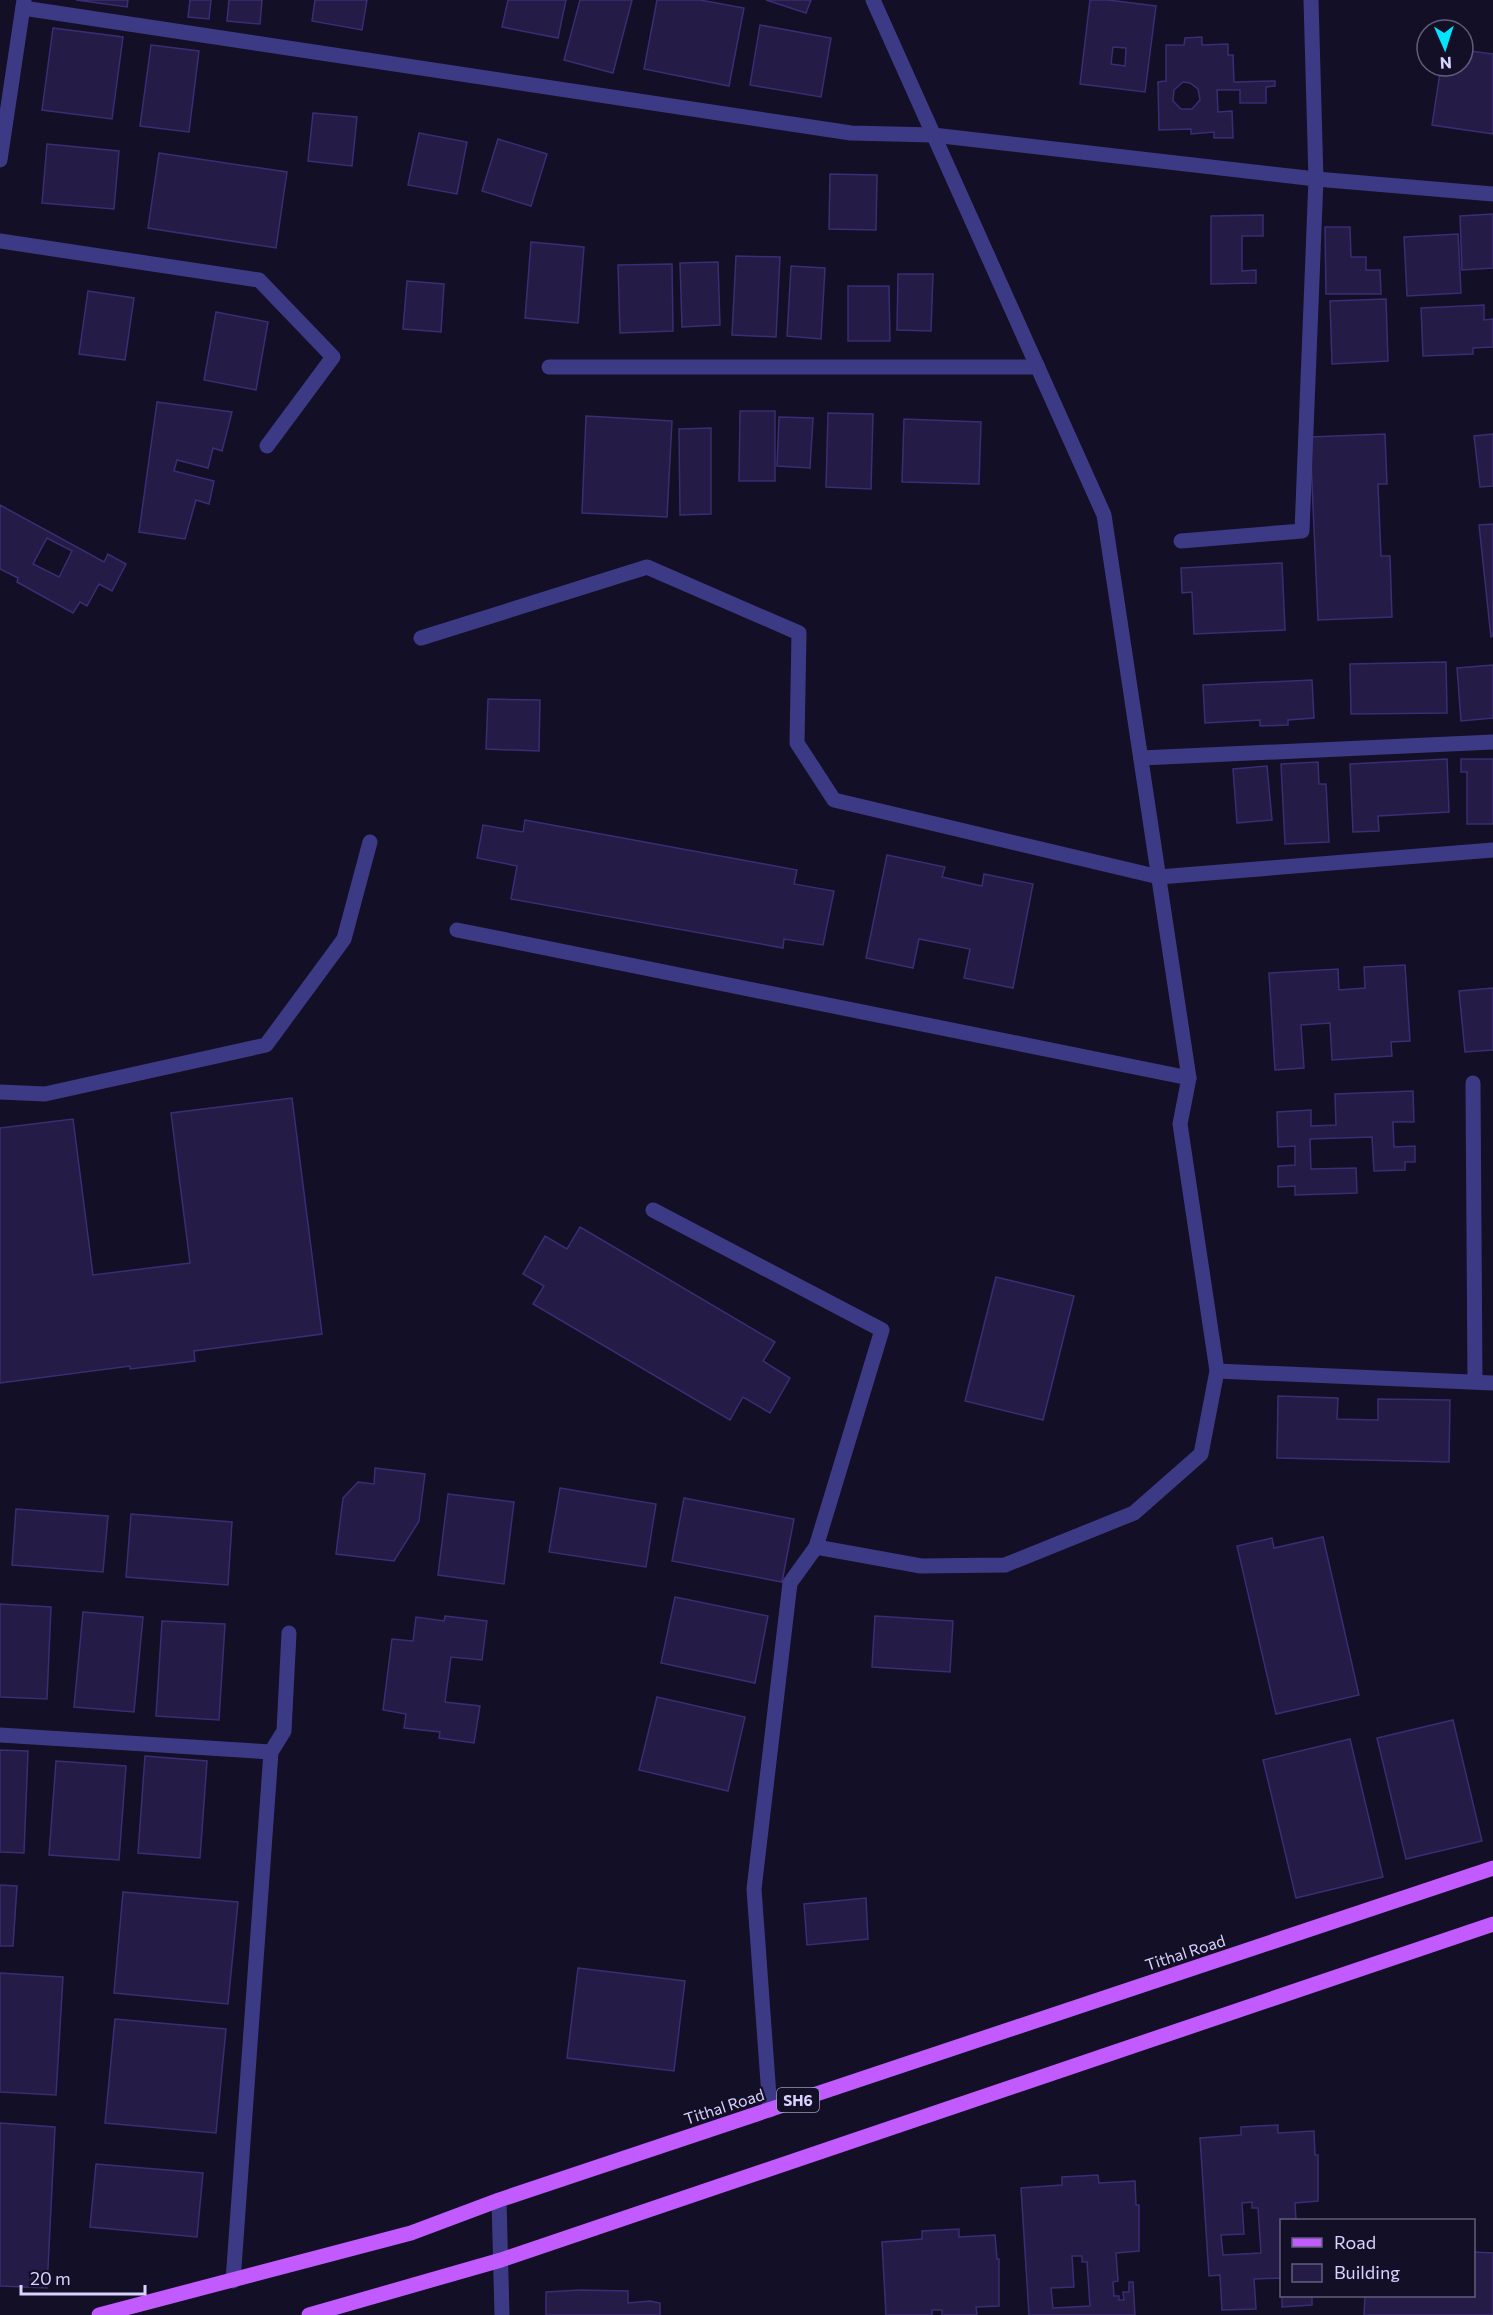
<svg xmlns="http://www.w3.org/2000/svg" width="1493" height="2315" font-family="Commissioner,sans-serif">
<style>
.building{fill:#241b47;stroke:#3b2d73;stroke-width:1.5;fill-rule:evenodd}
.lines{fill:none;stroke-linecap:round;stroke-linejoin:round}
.minor{stroke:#3d3a85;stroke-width:15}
.major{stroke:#c25bff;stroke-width:15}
.labels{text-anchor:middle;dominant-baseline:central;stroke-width:4.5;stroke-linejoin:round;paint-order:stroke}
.shield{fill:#130f26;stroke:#9e99be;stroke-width:1.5}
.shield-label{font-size:15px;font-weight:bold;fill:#d9d4ff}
.street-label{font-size:16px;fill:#d9d4ff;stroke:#130f26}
</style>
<rect width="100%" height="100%" fill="#130f26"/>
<g class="building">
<path d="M76 0H128L127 7Z"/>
<path d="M190 0H211L209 19 188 17Z"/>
<path d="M229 0H262L260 24 227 21Z"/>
<path d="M315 0H367L362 30 312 21Z"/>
<path d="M508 0H566L558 38 502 27Z"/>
<path d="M580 0H632L613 73 564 60Z"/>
<path d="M657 0H700L744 8 729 86 644 69Z"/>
<path d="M766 0H811L806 13Z"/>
<path d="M1090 0H1108L1156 6 1145 92 1080 84ZM1113 47 1126 48 1125 66 1111 64Z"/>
<path d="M760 25 831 38 821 97 750 85Z"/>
<path d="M53 28 123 37 112 119 42 110Z"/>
<path d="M1202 37V45L1228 44V55H1233L1234 82 1275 81V86L1266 87V103H1240V90H1217L1218 112 1232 111 1233 138H1214V132L1191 134V129L1159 130 1158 82 1166 81V45H1184L1185 38ZM1183 82 1190 83 1198 89 1200 100 1192 109H1181L1173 101 1174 90Z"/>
<path d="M151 45 199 51 189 132 140 126Z"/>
<path d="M1463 50 1493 54V134L1432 125 1441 66H1463Z"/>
<path d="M313 113 357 117 352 166 308 161Z"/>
<path d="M419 133 467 142 457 194 408 185Z"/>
<path d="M498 139 547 154 531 206 482 191Z"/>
<path d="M47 144 119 151 114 209 42 203Z"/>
<path d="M159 153 287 172 276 248 148 228Z"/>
<path d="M830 174 877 175 876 230 829 229Z"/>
<path d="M1493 214V268L1462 270 1460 216Z"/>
<path d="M1263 215V236H1242V271L1256 270V283L1211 284V216Z"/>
<path d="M1325 227H1350L1351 257H1366V270H1380L1381 294H1326Z"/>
<path d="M1458 234 1461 293 1407 296 1404 237Z"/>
<path d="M531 242 584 247 578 323 525 318Z"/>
<path d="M736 256 780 257 776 337 732 335Z"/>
<path d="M718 262 720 325 682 327 680 263Z"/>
<path d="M672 264 673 331 620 333 618 265Z"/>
<path d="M791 266 825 268 821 339 787 336Z"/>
<path d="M898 274H933L931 331 897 330Z"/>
<path d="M407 281 444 284 441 332 403 329Z"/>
<path d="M848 286H889L890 341H848Z"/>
<path d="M88 291 134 298 125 360 79 354Z"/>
<path d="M1386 299 1388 361 1332 364 1330 301Z"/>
<path d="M1484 305V320L1493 319V347L1473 348V354L1423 356 1421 308Z"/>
<path d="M216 312 268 322 256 390 204 380Z"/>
<path d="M157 402 232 412 222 451 213 448 208 468 177 460 174 471 214 481 209 504 196 500 185 539 139 532Z"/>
<path d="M740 411H775V481H739Z"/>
<path d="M828 413 873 414 871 489 826 487Z"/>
<path d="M586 416 672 421 667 517 582 513Z"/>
<path d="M779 417 813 418 810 468 777 466Z"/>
<path d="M904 419 981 422 979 484 902 482Z"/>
<path d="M711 428V514L680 515 679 429Z"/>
<path d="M1385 434 1387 484H1378L1381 556H1390L1392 617 1318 620 1310 437Z"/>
<path d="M1493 434V486L1480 487 1474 436Z"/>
<path d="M0 505 104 562 108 554 126 564 112 591 99 584 87 606 80 602 73 613 17 582 18 578 0 569ZM47 538 72 551 59 577 33 564Z"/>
<path d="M1493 524V636L1491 637 1479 525Z"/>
<path d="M1282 563 1285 630 1194 634 1192 592 1182 593 1181 568Z"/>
<path d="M1446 662 1447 713 1351 714 1350 664Z"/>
<path d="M1493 665V718L1461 721 1457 668Z"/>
<path d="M1312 680 1314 718 1288 720V725L1260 726V720L1205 723 1203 685Z"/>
<path d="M488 699 540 700 539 751 486 749Z"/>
<path d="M1447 759 1449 812 1378 816 1379 831 1353 832 1350 764Z"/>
<path d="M1461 759H1493V824H1467V772H1461Z"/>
<path d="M1318 762 1319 784H1326L1329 842 1285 844 1281 764Z"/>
<path d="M1267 766 1272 820 1237 823 1233 769Z"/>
<path d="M525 820 797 870 794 884 834 891 823 945 784 939 783 948 511 899 517 866 477 858 483 825 523 832Z"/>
<path d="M887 855 945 867 942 877 982 886 984 874 1033 884 1013 988 964 978 970 949 919 939 913 968 866 958Z"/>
<path d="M1405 965 1410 1041 1391 1042 1392 1056 1332 1060 1330 1023 1301 1025 1304 1068 1275 1070 1269 973 1338 969 1339 990 1365 988 1364 967Z"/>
<path d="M1493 988V1050L1465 1052 1459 991Z"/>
<path d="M1413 1091 1414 1122H1393L1394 1147 1415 1146V1162H1405V1170L1374 1171 1372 1137 1310 1139 1311 1169 1356 1168 1357 1193 1295 1195V1186L1278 1187V1166L1295 1165V1146L1278 1147 1277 1112 1311 1110V1126L1336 1125 1335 1094Z"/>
<path d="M292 1098 322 1334 194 1351 195 1361 130 1369V1366L0 1383V1128L73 1119 93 1275 190 1263 171 1113Z"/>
<path d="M580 1227 775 1342 763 1361 790 1378 770 1413 743 1397 730 1420 533 1304 544 1286 523 1274 545 1236 567 1249Z"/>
<path d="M996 1277 1074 1296 1043 1420 965 1401Z"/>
<path d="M1278 1396 1338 1398 1337 1419 1378 1420V1399L1450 1400 1449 1462 1277 1458Z"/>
<path d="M375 1468 425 1474 419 1521 394 1561 336 1554 343 1498 358 1482 374 1484Z"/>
<path d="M560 1488 656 1504 646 1567 549 1552Z"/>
<path d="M448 1494 514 1502 504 1584 438 1575Z"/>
<path d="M684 1498 794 1519 782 1582 672 1561Z"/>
<path d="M16 1509 108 1516 103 1572 12 1565Z"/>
<path d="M131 1514 232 1522 228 1585 126 1577Z"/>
<path d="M1323 1537 1359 1695 1276 1714 1237 1546 1272 1538 1274 1548Z"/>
<path d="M675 1597 768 1616 755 1683 661 1663Z"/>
<path d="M0 1604 51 1607 47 1699 0 1697Z"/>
<path d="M83 1612 143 1617 134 1712 74 1707Z"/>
<path d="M445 1616 487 1621 482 1660 451 1657 445 1702 480 1706 474 1743 439 1738 440 1732 404 1728 406 1714 383 1710 392 1639 413 1641 416 1617 444 1621Z"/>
<path d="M875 1616 953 1621 950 1672 872 1667Z"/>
<path d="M162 1621 225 1624 219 1720 156 1716Z"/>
<path d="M657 1697 745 1717 728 1791 639 1770Z"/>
<path d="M1453 1720 1482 1841 1406 1859 1377 1738Z"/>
<path d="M1350 1739 1383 1877 1296 1898 1263 1760Z"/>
<path d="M0 1750 28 1751 24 1853 0 1852Z"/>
<path d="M145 1756 207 1761 200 1858 138 1853Z"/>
<path d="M56 1761 126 1766 119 1860 49 1855Z"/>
<path d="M0 1885 17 1886 13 1946H0Z"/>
<path d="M123 1892 238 1902 228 2004 114 1993Z"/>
<path d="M866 1898 868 1939 807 1945 804 1904Z"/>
<path d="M578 1968 685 1981 674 2071 567 2058Z"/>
<path d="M0 1973 63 1977 56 2095 0 2092Z"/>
<path d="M115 2019 226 2029 216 2133 105 2123Z"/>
<path d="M0 2123 55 2127 47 2288 0 2286Z"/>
<path d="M1278 2125V2133L1314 2131 1315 2155H1318V2201L1295 2203 1296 2220H1282V2295L1281 2278 1254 2279 1256 2309 1222 2310 1220 2275 1209 2276 1200 2138 1241 2135V2127ZM1252 2202V2208H1258L1261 2253 1223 2255 1221 2235 1244 2234 1242 2203Z"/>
<path d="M96 2164 203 2173 197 2237 90 2227Z"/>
<path d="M1098 2175 1099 2183 1135 2181 1136 2205H1139V2251L1116 2253 1118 2281 1113 2282 1114 2296H1119V2300H1124L1123 2292H1129V2282H1133L1135 2315H1029L1021 2188 1062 2185V2177ZM1072 2256H1082V2262H1087L1090 2306 1053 2308 1051 2288 1074 2287Z"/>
<path d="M959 2229V2237L995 2235 997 2259H999V2306L976 2307 977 2315H942V2310H932V2315H886L882 2242 922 2239V2231Z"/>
<path d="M1474 2252 1493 2253V2315H1364L1365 2296H1474Z"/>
<path d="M580 2290 628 2291V2303L650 2301 660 2303V2315H546V2292Z"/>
<path d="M1282 2296H1312V2305L1282 2307Z"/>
</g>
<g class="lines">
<g class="minor">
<path d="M23 8 851 133 933 135 1316 179 1493 194"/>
<path d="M0 160 24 0"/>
<path d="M0 241 259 280 333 357 267 446"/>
<path d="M549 367H1038"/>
<path d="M1181 541 1302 531 1316 179 1311 0"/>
<path d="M421 638 647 567 799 633 797 743 834 800 1159 877 1493 850"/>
<path d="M1141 758 1493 742"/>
<path d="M457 930 1189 1078"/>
<path d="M1473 1083 1475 1382"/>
<path d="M0 1092 45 1094 266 1045 344 939 370 842"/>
<path d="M653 1210 882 1330 816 1547"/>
<path d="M1217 1371 1493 1383"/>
<path d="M0 1735 271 1752"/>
<path d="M770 2110 754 1889 790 1583 816 1547 921 1566 1005 1565 1134 1513 1201 1454 1217 1371 1180 1124 1189 1078 1104 515 873 0"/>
<path d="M499 2200 502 2315"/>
<path d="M233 2281 271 1752 284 1731 289 1633"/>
</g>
<g class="major">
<path d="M99 2315 411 2233 499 2200 1493 1868"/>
<path d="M309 2315 501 2260 1493 1924"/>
</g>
</g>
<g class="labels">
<rect class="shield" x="777" y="2088" width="42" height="24" rx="4.5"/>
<g class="shield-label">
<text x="798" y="2100">SH6</text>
</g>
<g class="street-label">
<text transform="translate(1185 1952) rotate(-18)">Tithal Road</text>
<text transform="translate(724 2106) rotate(-18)">Tithal Road</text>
</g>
</g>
<rect x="1280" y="2219" width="195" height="78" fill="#130f26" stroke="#625e7d" stroke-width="1.5"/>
<rect x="1292" y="2238" width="30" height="9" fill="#c25bff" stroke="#625e7d" stroke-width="1.5"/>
<text x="1334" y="2249" font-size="18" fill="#d9d4ff">Road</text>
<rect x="1292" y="2264" width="30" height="18" fill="#241b47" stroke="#625e7d" stroke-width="1.5"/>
<text x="1334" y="2279" font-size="18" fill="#d9d4ff">Building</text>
<g transform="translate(1445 48) rotate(177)"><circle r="28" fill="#130f26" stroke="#625e7d" stroke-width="1.5"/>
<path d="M0-4.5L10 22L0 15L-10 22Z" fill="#00e5ff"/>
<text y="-9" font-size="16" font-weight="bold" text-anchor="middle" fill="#d9d4ff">N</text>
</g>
<path d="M21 2285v9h124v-9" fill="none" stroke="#d9d4ff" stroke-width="3"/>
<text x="30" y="2285" font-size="18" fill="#d9d4ff" stroke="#130f26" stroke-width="4.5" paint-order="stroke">20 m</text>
</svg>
